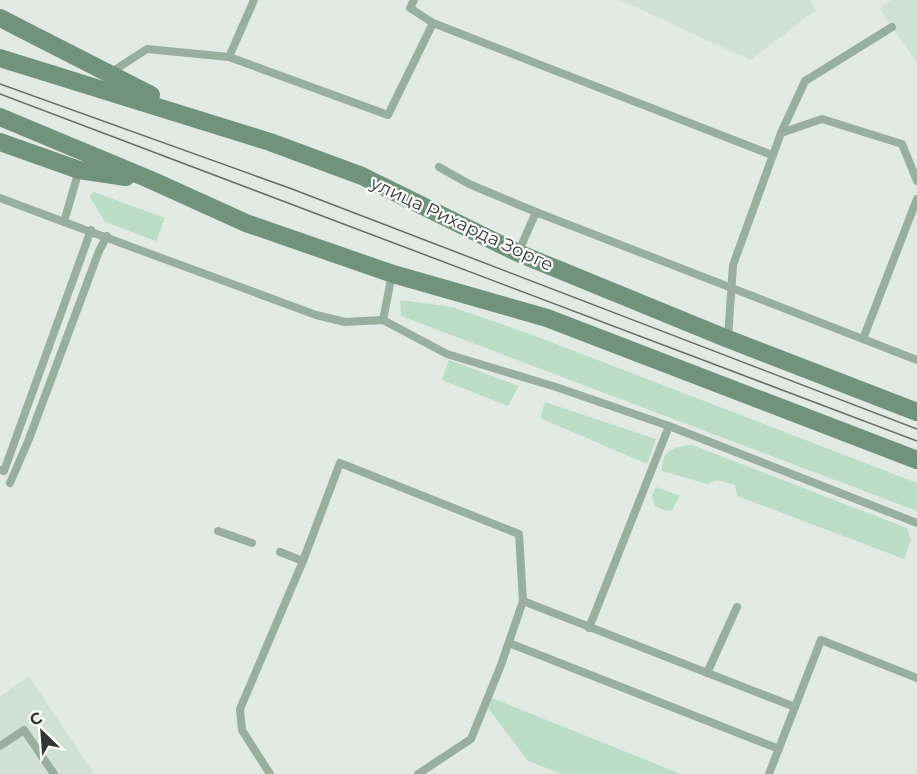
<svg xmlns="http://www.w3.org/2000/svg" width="917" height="774" font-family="Montserrat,sans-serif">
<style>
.built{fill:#d1e1d5}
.green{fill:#bddec6}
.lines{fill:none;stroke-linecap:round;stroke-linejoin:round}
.lane{stroke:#98ae9e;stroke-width:8}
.secondary{stroke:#71927b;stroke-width:18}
.tram{stroke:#676c68;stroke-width:1.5}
.labels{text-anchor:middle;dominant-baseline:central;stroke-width:4.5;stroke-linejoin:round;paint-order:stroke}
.street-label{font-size:18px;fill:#333734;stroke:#fff}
</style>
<rect width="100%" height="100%" fill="#e2eae4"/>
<g class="built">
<path d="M620 0H810L816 10 750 60Z"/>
<path d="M891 0H917V63L879 8Z"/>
<path d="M29 676 94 774H0V696Z"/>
</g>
<g class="green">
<path d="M94 192 165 218 156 241 105 222 89 196Z"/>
<path d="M400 300 452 307 530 334 917 483V511L401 316Z"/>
<path d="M449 360 519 386 508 406 442 380Z"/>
<path d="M545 402 656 439 647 464 540 418Z"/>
<path d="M692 445 907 528 911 540 904 559 737 496 735 485 718 480 707 484 662 471C661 450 675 446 692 445Z"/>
<path d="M656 487 680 496 672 510 666 511 655 506 652 495Z"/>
<path d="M492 698 681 774H562L528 761 488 708Z"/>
</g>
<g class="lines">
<g class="lane">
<path d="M414 0 410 8 433 23 772 155"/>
<path d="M229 57 254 0"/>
<path d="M110 73 147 49 229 57 388 115 433 23"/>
<path d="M781 133 805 81 892 27"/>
<path d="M439 167 469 184 536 212 917 360"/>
<path d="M0 198 64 222 79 170"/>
<path d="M64 222 316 315 345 322 383 320 447 354 556 387 669 426 917 523"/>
<path d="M518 253 536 212"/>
<path d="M383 320 392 274"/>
<path d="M728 338 733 265 781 133 822 119 902 144 917 181"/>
<path d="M863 339 917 199"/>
<path d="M0 470 4 471 91 230"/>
<path d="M10 483 29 439 99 251 107 236"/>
<path d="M218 531 252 543"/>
<path d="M280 552 303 561"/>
<path d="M523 601 795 707"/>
<path d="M589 628 669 426"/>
<path d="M509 643 779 749"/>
<path d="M707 673 737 607"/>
<path d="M0 746 24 730 54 774"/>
<path d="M270 774 242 730 240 709 303 561 340 463 519 534 523 601 501 665 471 739 418 774"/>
<path d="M769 774 821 640 917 678"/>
</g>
<g class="secondary">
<path d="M0 18 151 95"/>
<path d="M0 58 270 142 362 176 518 253 728 339 917 412"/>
<path d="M0 117 151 180 246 223 393 274 547 318 917 460"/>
<path d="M0 142 79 170 126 177"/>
</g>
<g class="tram">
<path d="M0 84 292 189 917 429"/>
<path d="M0 94 917 441"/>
</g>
</g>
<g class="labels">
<g class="street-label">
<text transform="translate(462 224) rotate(25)">улица Рихарда Зорге</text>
</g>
</g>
<g transform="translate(42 732) rotate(335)" stroke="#ffffff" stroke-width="4.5" paint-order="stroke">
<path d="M0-4.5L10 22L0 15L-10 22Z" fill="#333734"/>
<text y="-9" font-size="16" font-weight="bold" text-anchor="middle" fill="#333734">С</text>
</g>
</svg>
